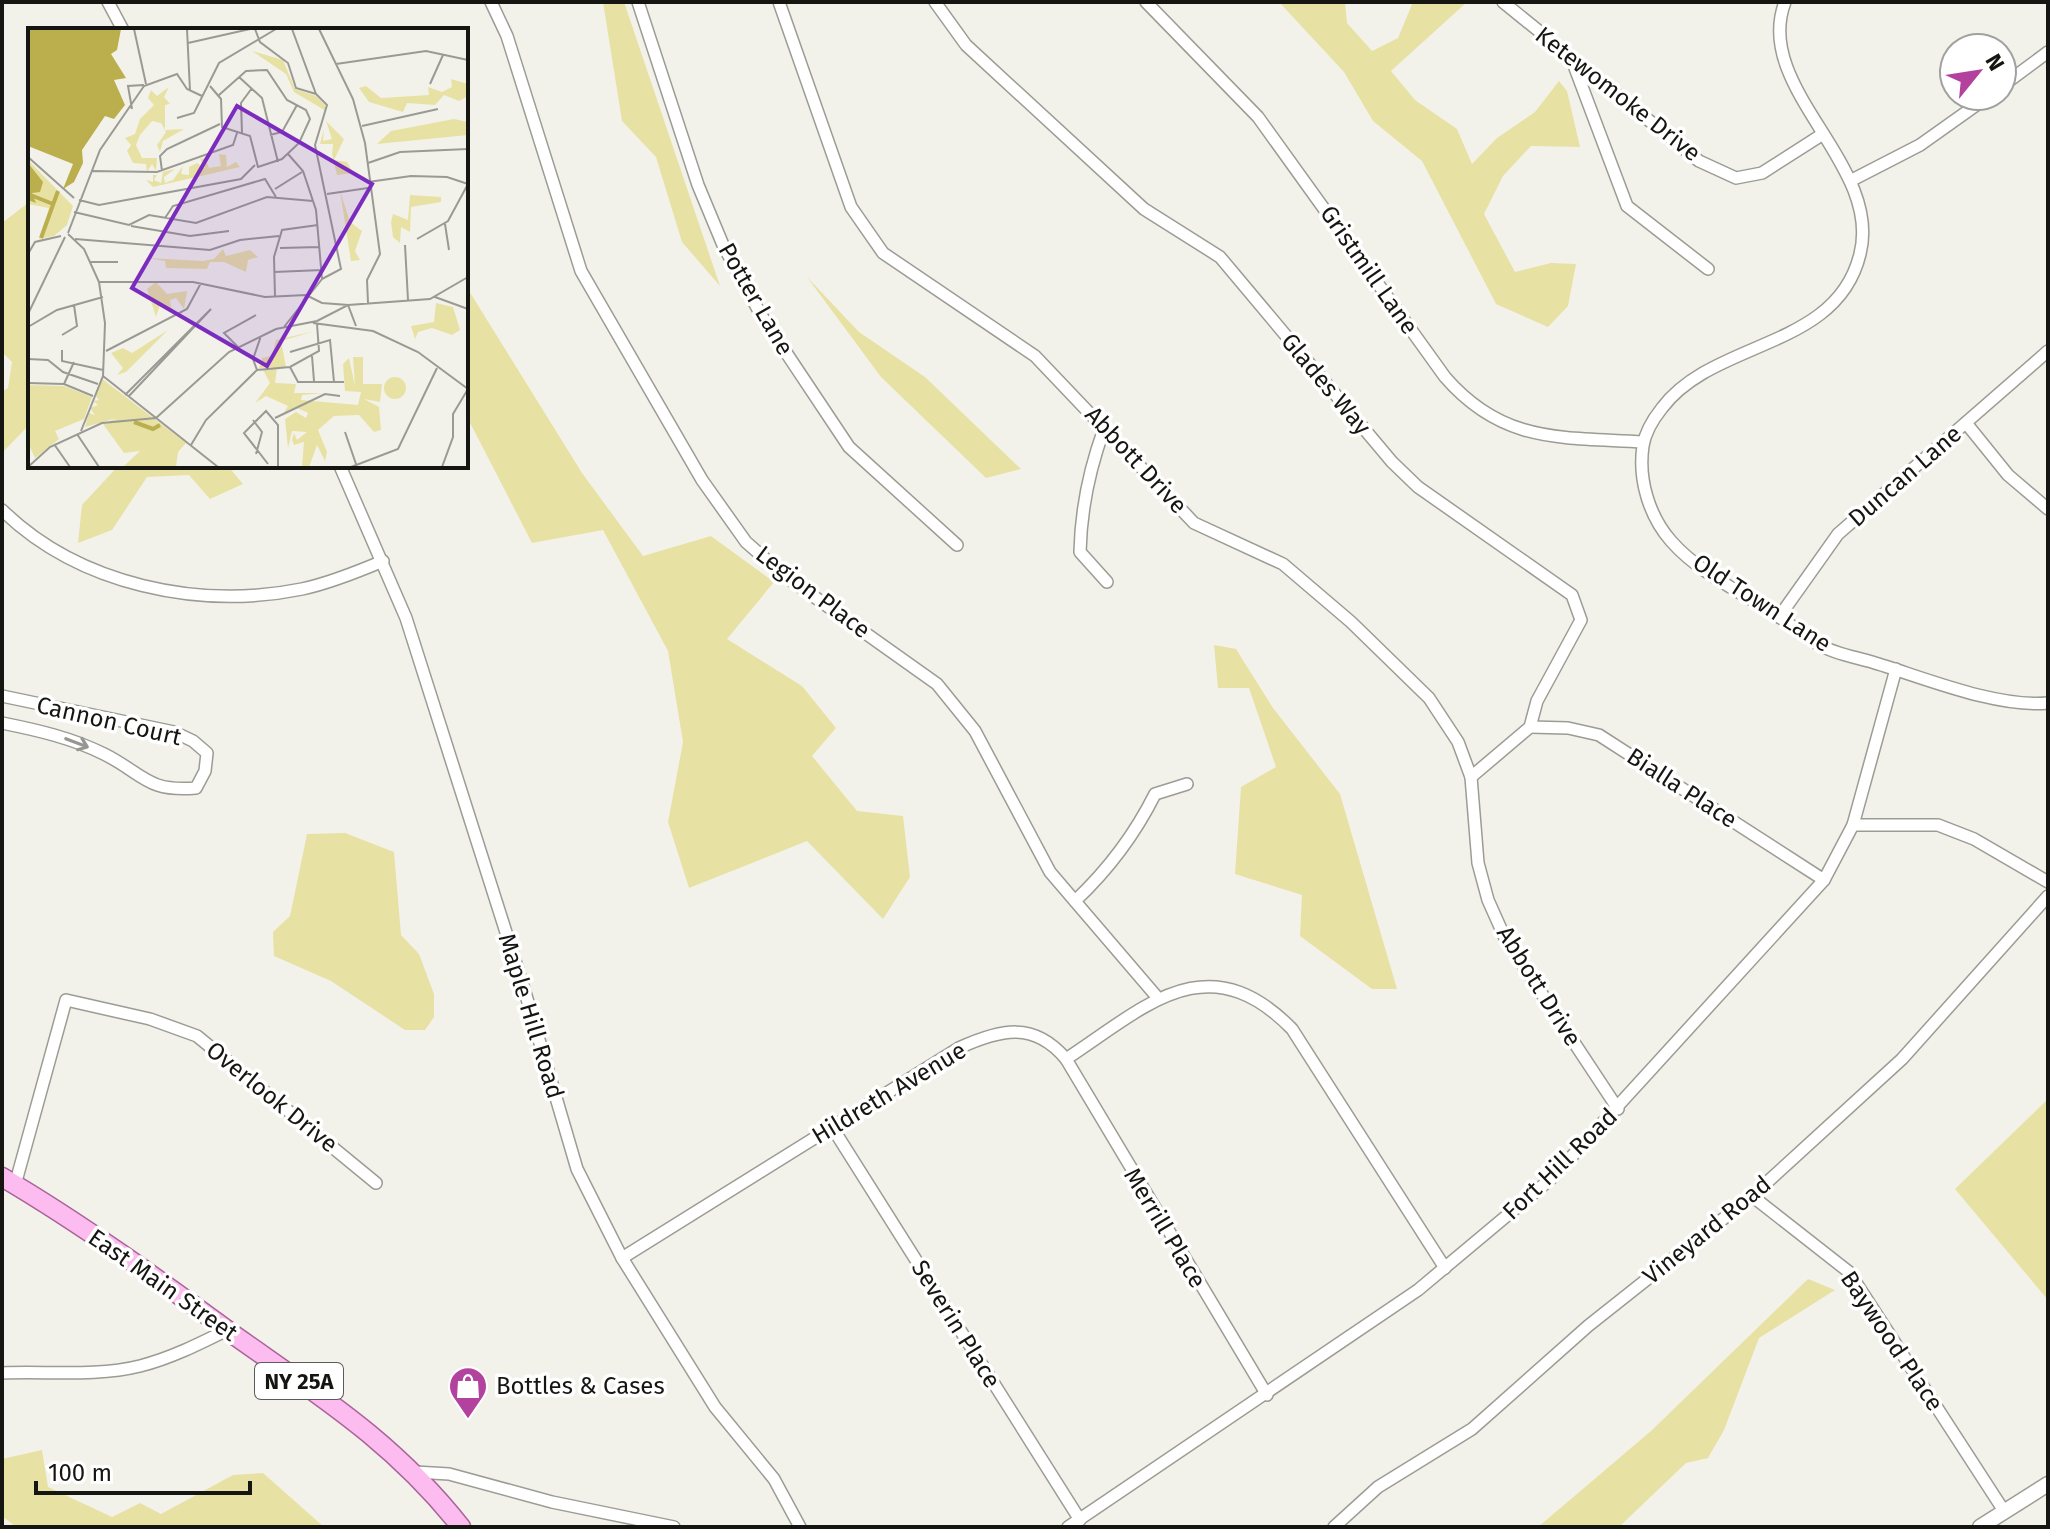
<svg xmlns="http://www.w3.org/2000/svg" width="2050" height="1529" font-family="'Fira Sans',sans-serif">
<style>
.green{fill:#e8e1a4}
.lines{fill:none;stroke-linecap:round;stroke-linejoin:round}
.minor-casing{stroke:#9c9c94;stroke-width:14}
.tertiary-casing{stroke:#9c9c94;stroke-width:17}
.primary-casing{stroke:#aa649a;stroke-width:21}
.minor{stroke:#fff;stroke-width:11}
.tertiary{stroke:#fff;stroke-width:14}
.primary{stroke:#fdbcef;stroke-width:18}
.oneway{stroke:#969694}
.labels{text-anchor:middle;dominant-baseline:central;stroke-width:7;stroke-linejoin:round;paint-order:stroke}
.shield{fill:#fff;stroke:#5b5b59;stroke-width:2}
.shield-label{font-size:22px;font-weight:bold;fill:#151512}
.street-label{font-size:24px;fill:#151512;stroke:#fff}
.poi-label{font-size:24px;fill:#151512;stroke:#fff;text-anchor:start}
.inset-river{fill:none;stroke:#bbae4d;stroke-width:4}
.inset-road{fill:none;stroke:#9a9a94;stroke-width:2}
.view{fill:#7b2cbf;fill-opacity:0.15;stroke:#7b2cbf;stroke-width:4}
.inset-edge{fill:none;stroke:#151512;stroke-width:4}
</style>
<rect width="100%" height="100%" fill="#f3f2ea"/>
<g class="green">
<path d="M603 2H624L720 286 682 242 656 157 622 121Z"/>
<path d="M1279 2H1345L1347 23 1372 51 1398 38 1413 2H1467L1391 71 1415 100 1457 129 1472 164 1497 138 1535 112 1559 81 1567 91 1580 147 1531 146 1503 176 1484 214 1515 272 1551 263 1576 264 1568 306 1548 327 1496 304 1422 161 1373 121 1344 72Z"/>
<path d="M30 159V424L2 453V392L8 388 12 362 2 352V223L28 203Z"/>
<path d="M807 277 859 332 925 377 1021 469 986 478 881 377Z"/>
<path d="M466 286 582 473 643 556 711 536 774 582 727 639 802 686 836 728 812 756 857 811 903 816 910 877 883 919 807 841 689 888 668 822 683 742 668 651 603 530 532 543 466 415Z"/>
<path d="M118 466H228L243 484 210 499 189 475 147 477 112 530 78 543 82 505Z"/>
<path d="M1214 645 1236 649 1273 708 1340 794 1397 989H1372L1300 936 1302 895 1235 874 1241 787 1276 767 1249 688H1218Z"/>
<path d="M345 833 394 852 401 935 419 954 434 994V1017L425 1030H405L331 981 274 956 273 932 290 916 307 834Z"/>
<path d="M2048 1099V1300L1955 1189Z"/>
<path d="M1808 1279 1835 1290 1759 1338 1724 1430 1708 1458 1686 1463 1619 1527H1538L1651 1431Z"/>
<path d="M42 1450 48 1487 112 1517 140 1503 161 1514 233 1475 263 1473 324 1527H16L2 1516V1459Z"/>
</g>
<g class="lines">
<g class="minor-casing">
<g id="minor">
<path d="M108 2 123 30"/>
<path d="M491 2 507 36 581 271 702 480 746 542 785 576 937 684 975 731 1050 872 1157 997"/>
<path d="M638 2 698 185 723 245 761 315 849 447 957 545"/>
<path d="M779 2 851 207 883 253 1035 356 1194 523 1283 564 1351 622 1429 698 1458 742 1471 777 1478 863 1488 900 1505 938 1618 1109"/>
<path d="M935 2 966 45 1144 209 1220 257 1392 462 1418 487 1572 595 1581 620 1537 701 1530 727 1471 777"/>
<path d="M1146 2 1258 117 1445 377C1503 444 1562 437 1643 442"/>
<path d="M1503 2 1699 161 1736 178 1762 173 1823 134"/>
<path d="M1785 2C1752 88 1883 164 1860 254 1837 350 1714 339 1662 408 1654 418 1645 433 1643 446 1638 479 1649 516 1671 541 1699 573 1741 592 1775 614 1790 624 1804 636 1820 645 1835 654 1855 657 1872 662 1922 677 1996 708 2048 703"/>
<path d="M1572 60 1627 206 1708 269"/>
<path d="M2002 86 2048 52"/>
<path d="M1852 180 1920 145 1989 96"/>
<path d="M1966 423 2008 475 2048 509"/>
<path d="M1104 429C1089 470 1081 508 1080 552L1107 582"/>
<path d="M340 466 406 618 525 992 577 1169 622 1258 715 1407 774 1479 800 1527"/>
<path d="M2 510C79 585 199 610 302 589 330 583 357 572 383 561"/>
<path d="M1779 617 1838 534 2048 351"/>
<path d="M2 696 174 732 193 741 207 753 205 771 196 788C146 792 144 774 104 754 72 738 37 730 2 723"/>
<path d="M1530 727 1568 728 1599 735 1824 880"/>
<path d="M1853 825H1938L1974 839 2048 882"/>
<path d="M1075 901C1109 869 1134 836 1155 794L1187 784"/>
<path d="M1066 1059C1144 1008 1207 942 1292 1029L1445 1268"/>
<path d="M832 1127 1080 1520"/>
<path d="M15 1185 66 1000 150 1019 197 1036 376 1183"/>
<path d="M1752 1196 1849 1272 2004 1511"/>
<path d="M622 1258 959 1048C1001 1029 1034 1021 1066 1059L1267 1395"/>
<path d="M2 1373C47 1371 96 1377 140 1366 171 1358 199 1344 227 1330"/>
<path d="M415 1472 449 1474 552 1502 674 1527"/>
<path d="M1068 1527 1418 1290 1553 1177 1824 880 1853 825 1896 669"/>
<path d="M1334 1527 1378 1487 1472 1429 1588 1326 1752 1196 1902 1059 2048 896"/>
</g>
</g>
<g class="tertiary-casing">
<path id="tertiary" d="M1980 1527 2048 1484"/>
</g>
<g class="primary-casing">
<path id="primary" d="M2 1177C82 1224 159 1280 234 1335 320 1396 394 1442 461 1527"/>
</g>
<use href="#minor" class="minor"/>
<use href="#tertiary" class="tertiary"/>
<use href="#primary" class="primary"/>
</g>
<defs><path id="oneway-shaft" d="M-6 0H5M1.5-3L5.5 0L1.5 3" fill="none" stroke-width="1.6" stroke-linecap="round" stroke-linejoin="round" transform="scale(2)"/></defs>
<use class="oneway" href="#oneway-shaft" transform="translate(77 743) rotate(21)"/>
<defs>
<g id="shop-pin" transform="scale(2)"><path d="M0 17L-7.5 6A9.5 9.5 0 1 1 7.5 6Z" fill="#b2429e" stroke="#fff"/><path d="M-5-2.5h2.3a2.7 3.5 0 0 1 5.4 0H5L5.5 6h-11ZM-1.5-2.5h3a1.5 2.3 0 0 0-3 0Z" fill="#fff"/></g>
</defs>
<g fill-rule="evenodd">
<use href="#shop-pin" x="468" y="1386"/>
</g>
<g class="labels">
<rect class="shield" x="255" y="1363" width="88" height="36" rx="6"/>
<g class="shield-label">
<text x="299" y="1381">NY 25A</text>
</g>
<g class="street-label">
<text transform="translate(1618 94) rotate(38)">Ketewomoke Drive</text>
<text transform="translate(1369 270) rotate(55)">Gristmill Lane</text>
<text transform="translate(756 299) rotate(60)">Potter Lane</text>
<text transform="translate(1326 384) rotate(50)">Glades Way</text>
<text transform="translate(1136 460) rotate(47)">Abbott Drive</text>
<text transform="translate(1905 476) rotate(-41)">Duncan Lane</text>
<text transform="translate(813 592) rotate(37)">Legion Place</text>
<text transform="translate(1762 603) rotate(33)">Old Town Lane</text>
<text transform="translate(109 721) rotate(13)">Cannon Court</text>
<text transform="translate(1682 788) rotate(33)">Bialla Place</text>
<text transform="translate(1539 986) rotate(58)">Abbott Drive</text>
<text transform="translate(531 1016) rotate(73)">Maple Hill Road</text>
<text transform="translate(889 1093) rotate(-31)">Hildreth Avenue</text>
<text transform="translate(272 1097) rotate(39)">Overlook Drive</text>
<text transform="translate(1560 1164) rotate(-44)">Fort Hill Road</text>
<text transform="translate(1165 1228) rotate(59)">Merrill Place</text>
<text transform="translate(1707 1230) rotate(-39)">Vineyard Road</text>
<text transform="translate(163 1285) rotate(35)">East Main Street</text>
<text transform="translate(956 1324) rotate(58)">Severin Place</text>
<text transform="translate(1892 1341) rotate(56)">Baywood Place</text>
</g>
<g class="poi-label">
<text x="496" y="1386">Bottles &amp; Cases</text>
</g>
</g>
<g transform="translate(28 28)">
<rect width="440" height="440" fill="#f3f2ea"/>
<path d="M224 23 255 32 267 61 288 68 297 77 298 83 266 64 258 46ZM423 51 440 56V68L431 73 416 67 407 77 379 75 375 84 341 74 331 60 338 58 353 70 401 67 400 59 414 64 424 59ZM141 59 136 69 142 76 137 77V102L156 101 135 113 132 124 129 117 138 104 133 95 124 93 112 107 108 117 114 130H129L128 143 124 136 119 144 118 136 105 135 99 123 103 117 97 110 107 106 112 91 126 77 120 70 123 62 129 68ZM426 91 440 94V107L349 116 363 103ZM298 93 316 111 306 132 319 134 325 145 309 147 304 126 305 116H292L296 101 295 113 304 111ZM191 126 198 127 199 139 208 134 212 139 125 159 118 152 125 154V147H129L126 152 133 155 135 144 147 141 136 149 137 155 145 152 155 138 153 146 161 147V139L169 135 178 141 172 131 177 130 181 140 193 138ZM0 132 45 178 39 197 26 208 11 211 21 180 0 176ZM312 163 322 194 334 203 327 223 332 232 323 233ZM382 167 413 169V174L383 179 382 204 373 199 372 215 365 209 363 194 365 186 380 192ZM195 221 198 228 222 222 230 229 220 232 218 244 196 234H182L179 241 138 240 137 233 119 230 175 233 186 231ZM128 254 139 266 159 263 156 281 148 270 142 272 144 285 132 277 128 289 119 261ZM408 275 425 279 432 302 424 307 404 300 390 304 387 311 383 298 406 294ZM140 302 98 344 89 347 95 340 83 325 95 320 104 325ZM287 303 253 313 258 339 231 340 234 330 244 328 248 312ZM325 329H335V356H354L352 374 336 371 351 379 353 402 346 404 331 387 306 388 290 402 299 424 297 433 289 417 281 439H274L276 414 266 417 264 412 266 405 269 412 279 404 264 403 260 420 257 391 268 384 278 390 280 385 269 380 255 386 260 378 238 368 227 375 242 355 235 342 249 339 247 355 268 356 266 365H296L274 367 273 372 330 377 333 364 317 363 315 336 321 330 327 358ZM356 360a11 11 0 1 1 22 0a11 11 0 1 1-22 0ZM73 350 158 415 150 424 148 439H95L112 423 96 425 75 396 89 390 57 399 61 385 67 387 62 380 70 377 65 373 71 372 67 367ZM0 357 36 358 64 369 56 391 27 403 31 411 7 430 0 415Z" fill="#e8e1a4"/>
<path d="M0 1H93L89 22 83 26 98 50 86 52 97 77 86 91 77 88 54 122 55 135 46 154 35 161 45 136 0 118ZM0 135 15 154 12 164 4 165 8 175 0 172Z" fill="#bbae4d"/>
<path class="inset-river" d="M0 166 25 176M13 210 30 163M106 394 125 401 132 397"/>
<path class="inset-road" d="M106 1 118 56M159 1 162 63M227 1 232 14 260 35 268 60 288 66 299 77 287 117 313 241 294 251M264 1 288 66M291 1 325 71 337 115 352 226 339 252 340 275M160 15 222 1M308 36 398 23 440 32M211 49 234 70 250 134M402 56 415 27M182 58 193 71 194 99 222 108 230 139 254 131 271 115 282 91 278 82 259 72 239 42 218 43 191 67M104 81 100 58 116 57M149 90 166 85 191 35 248 1M334 98 410 81M214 105 213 75 224 60M242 107 254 104 269 77M0 129 46 170M340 135 372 124 440 121M63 143 129 144 205 117 209 105M134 143 132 128 139 121 192 96M340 154 383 148 419 149 440 156M247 161 274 144M299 166 340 160M51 172 71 177 213 151 227 137M46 184 101 197 121 187 168 195 239 169 285 173M137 190 145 178 237 151 248 169M417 196 421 222M103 198 162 208 201 203M40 205 72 122 116 58 149 46 159 61 174 68M40 206 56 221 71 254 77 295 75 348 53 403M47 211 182 222 212 212 251 208M389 211 420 193 440 156M377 217 380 272M252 220 292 219M0 226 7 214 33 208M62 234H90M246 244 294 242M71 254H165L237 269 278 267 294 275 320 277 328 298M247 269 246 229 254 202 290 197M407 269 440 281M0 286 37 209M285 295 345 303 390 324 440 361M0 299 29 282 75 269M256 299 294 251 288 182 275 143 260 126M34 307 49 298 46 277M210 319 196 305 228 287M34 322V333L75 342M78 323 159 281 173 255M262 324 302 312 306 354M284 328 286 353M0 331 20 332 35 344 70 356M262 339 270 354H316M229 342 225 331 233 308M75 348 190 439M0 355 36 356 65 368M36 356 46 334M97 367 183 281 101 368M128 390 201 324 248 301 289 293 320 277 402 271 440 249M247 390 297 366 312 368M225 392 234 404 228 426M317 404 328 436M49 406 71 439M26 416 42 439M163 417 178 392 229 342 262 339 291 323 289 296M240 436 216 405 238 383 250 397V439M0 439 22 419 74 395 128 390M323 439 370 421 409 340M414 439 425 409V386L440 361"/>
<path class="view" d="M209 78 344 156 239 338 104 260Z"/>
<rect width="440" height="440" class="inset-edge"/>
</g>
<rect width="2050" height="1529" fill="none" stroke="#151512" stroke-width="8"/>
<g transform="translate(1978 72) rotate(60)"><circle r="38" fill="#ffffff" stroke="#a1a1a0" stroke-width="2"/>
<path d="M0-6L14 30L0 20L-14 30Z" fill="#b2429e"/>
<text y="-12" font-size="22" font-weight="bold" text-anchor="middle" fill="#151512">N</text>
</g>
<path d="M36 1481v12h214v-12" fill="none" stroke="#151512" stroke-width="4"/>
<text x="48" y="1481" font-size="24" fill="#151512" stroke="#ffffff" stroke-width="6" paint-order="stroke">100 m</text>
</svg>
